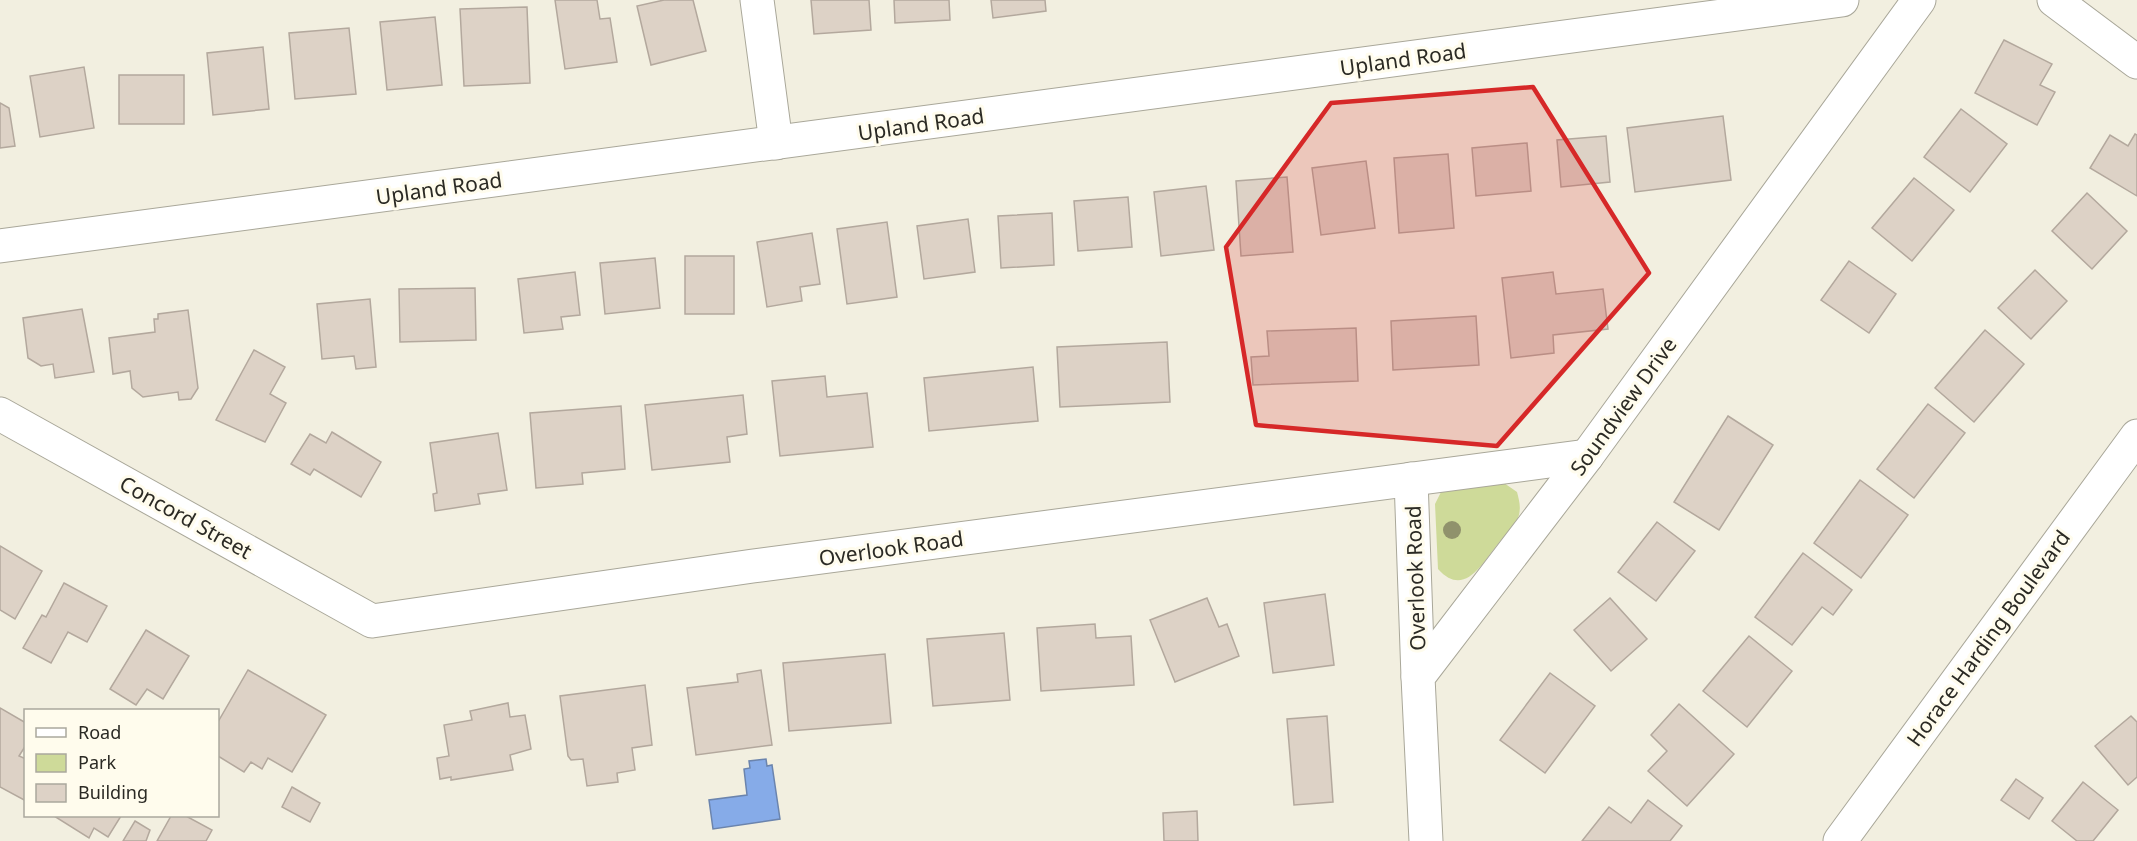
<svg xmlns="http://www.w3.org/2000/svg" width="2137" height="841" font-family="'Noto Sans',sans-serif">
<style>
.green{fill:#ceda99}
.water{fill:#86abe8;stroke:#6b84ad;stroke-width:1.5}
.building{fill:#ddd2c6;stroke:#b3a89d;stroke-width:1.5}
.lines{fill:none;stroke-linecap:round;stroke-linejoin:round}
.minor-casing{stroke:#a9a799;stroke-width:35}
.minor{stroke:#fff;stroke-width:33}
.tree{fill:#90926c}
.marked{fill:#d62828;fill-opacity:0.2;stroke:#d62828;stroke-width:4.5;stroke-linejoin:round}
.labels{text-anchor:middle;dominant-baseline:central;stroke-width:6;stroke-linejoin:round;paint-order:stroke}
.street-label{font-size:21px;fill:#2b2a24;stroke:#fffced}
</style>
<rect width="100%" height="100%" fill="#f2efe0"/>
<path class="green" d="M1504 483 1517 492C1519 500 1521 506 1519 515 1516 525 1504 536 1497 545 1482 564 1464 598 1438 569L1435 504 1441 492 1451 488Z"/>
<path class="water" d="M766 759 767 766 772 765 780 819 713 829 709 800 747 795 744 769 750 768 749 761Z"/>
<g class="building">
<path d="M555 0H597L600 19 610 18 617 62 565 69Z"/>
<path d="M664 0H693L706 51 651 65 637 6Z"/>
<path d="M811 0H869L871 30 814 34Z"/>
<path d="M894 0H949L950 20 895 23Z"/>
<path d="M991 0H1045L1046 11 993 18Z"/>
<path d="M527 7 530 83 464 86 460 9Z"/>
<path d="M435 17 442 85 387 90 380 22Z"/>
<path d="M349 28 356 94 295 99 289 33Z"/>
<path d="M2004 40 2052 64 2040 85 2055 92 2037 125 1975 93Z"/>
<path d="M263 47 269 109 213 115 207 53Z"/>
<path d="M84 67 94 128 40 137 30 76Z"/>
<rect x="119" y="75" width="65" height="49"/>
<path d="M0 103 9 108 15 146 0 148Z"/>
<path d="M1961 109 2007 144 1970 192 1924 157Z"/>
<path d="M1723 116 1731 180 1635 192 1627 128Z"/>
<path d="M2135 134 2137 135V196L2090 168 2110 135 2128 146Z"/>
<path d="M1606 136 1610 182 1561 187 1557 140Z"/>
<path d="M1527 143 1531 191 1476 196 1472 148Z"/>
<path d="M1448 154 1454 228 1399 233 1394 158Z"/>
<path d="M1366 161 1375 228 1321 235 1312 168Z"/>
<path d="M1287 177 1293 252 1241 256 1236 181Z"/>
<path d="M1914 178 1954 210 1912 261 1872 228Z"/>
<path d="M1206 186 1214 250 1161 256 1154 192Z"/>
<path d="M2087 193 2127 231 2092 269 2052 231Z"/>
<path d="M1128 197 1132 247 1078 251 1074 201Z"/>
<path d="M1052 213 1054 265 1001 268 998 216Z"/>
<path d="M968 219 975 272 924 279 917 226Z"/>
<path d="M887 222 897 297 847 304 837 229Z"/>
<path d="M812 233 820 284 800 287 802 301 767 307 757 242Z"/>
<rect x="685" y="256" width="49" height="58"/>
<path d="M655 258 660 308 605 314 600 263Z"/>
<path d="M1849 261 1896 294 1869 333 1821 300Z"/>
<path d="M2035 270 2067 301 2031 339 1998 308Z"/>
<path d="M575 272 580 315 561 317 563 329 524 333 518 279Z"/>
<path d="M1553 272 1556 294 1603 289 1608 329 1553 335 1554 353 1511 358 1502 278Z"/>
<path d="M475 288 476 340 400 342 399 289Z"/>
<path d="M370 299 376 367 356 369 354 356 322 359 317 304Z"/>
<path d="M82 309 94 372 55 378 53 364 41 366 28 358 23 318Z"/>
<path d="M188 310 198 388 191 399 179 400 178 392 143 397 132 388 130 371 113 374 109 338 155 332 154 319H158V314Z"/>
<path d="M1476 316 1479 365 1393 370 1391 321Z"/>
<path d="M1356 328 1358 381 1253 385 1251 357 1269 356 1267 331Z"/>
<path d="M1985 330 2024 364 1974 422 1935 388Z"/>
<path d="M1167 342 1170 402 1060 407 1057 347Z"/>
<path d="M254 350 285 367 270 394 286 403 265 442 216 420Z"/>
<path d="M1033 367 1038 421 929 431 924 378Z"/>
<path d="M825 376 827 397 867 393 873 447 780 456 772 381Z"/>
<path d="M743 395 747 434 727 437 730 462 652 470 645 405Z"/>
<path d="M1928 404 1965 433 1914 498 1877 469Z"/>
<path d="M621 406 625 469 582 473 583 484 536 488 530 413Z"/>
<path d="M1728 416 1773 445 1719 530 1674 502Z"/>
<path d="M332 432 381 462 361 497 314 469 310 475 291 464 310 434 326 443Z"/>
<path d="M498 433 507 490 478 494 480 504 435 511 433 494 437 493 430 443Z"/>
<path d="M1860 480 1908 515 1861 578 1814 543Z"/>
<path d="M1657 522 1695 551 1656 601 1618 572Z"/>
<path d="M0 546 42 571 15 619 0 610Z"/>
<path d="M1803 553 1852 590 1833 615 1822 607 1792 645 1755 617Z"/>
<path d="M64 583 107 606 87 642 68 632 51 663 23 648 42 615 46 617Z"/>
<path d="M1325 594 1334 665 1273 673 1264 603Z"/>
<path d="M1207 598 1219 627 1227 624 1239 656 1175 682 1150 620Z"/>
<path d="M1610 598 1647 639 1611 671 1574 630Z"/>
<path d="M1095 624 1096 638 1131 636 1134 685 1041 691 1037 628Z"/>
<path d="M146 630 189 656 163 699 147 689 136 705 110 689Z"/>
<path d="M1004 633 1010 700 933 706 927 639Z"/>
<path d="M1749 636 1792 671 1747 727 1703 691Z"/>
<path d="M885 654 891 723 789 731 783 663Z"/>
<path d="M248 670 326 715 292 772 268 758 262 769 251 762 244 772 218 756V722Z"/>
<path d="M761 670 772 745 696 755 687 688 738 682 737 674Z"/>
<path d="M1550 673 1595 706 1545 773 1500 740Z"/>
<path d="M645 685 652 745 632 748 635 770 617 773 618 782 587 786 583 759 571 760 568 756 560 696Z"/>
<path d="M508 703 510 717 525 715 531 749 510 755 513 770 451 780V777L440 779 437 758 449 756 444 725 472 720 470 711Z"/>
<path d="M1679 704 1734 754 1687 806 1648 771 1667 751 1651 735Z"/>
<path d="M0 708 26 723V745L19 756 26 759V801L0 787Z"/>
<path d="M1327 716 1333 802 1294 805 1287 719Z"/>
<path d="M2131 716 2137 722V777L2128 785 2095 746Z"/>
<path d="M2016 779 2043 798 2029 819 2001 800Z"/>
<path d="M2083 782 2118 810 2093 841H2077L2052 821Z"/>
<path d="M292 787 320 803 310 822 282 807Z"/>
<path d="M1648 800 1682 826 1670 841H1582L1609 807 1631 823Z"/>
<path d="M1197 811 1198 841H1164L1163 813Z"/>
<path d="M54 816H121L108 837 94 828 89 838Z"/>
<path d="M171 816H186L212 830 206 841H157Z"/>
<path d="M135 821 150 830 146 841H123Z"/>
</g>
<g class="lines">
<g class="minor-casing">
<g id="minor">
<path d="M757 0 776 143"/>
<path d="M2054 0 2137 62"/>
<path d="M0 246 1842 0"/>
<path d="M0 414 372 621 753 566 1587 456"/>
<path d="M1411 479 1418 677"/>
<path d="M1426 841 1418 677 1587 456 1919 0"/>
<path d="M1840 841 2137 436"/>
</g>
</g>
<use href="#minor" class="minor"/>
</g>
<circle class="tree" cx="1452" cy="530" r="9"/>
<path class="marked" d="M1533 87 1649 273 1497 446 1256 425 1226 247 1331 103Z"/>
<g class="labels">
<g class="street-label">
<text transform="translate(1403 59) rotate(-8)">Upland Road</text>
<text transform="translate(921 124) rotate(-8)">Upland Road</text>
<text transform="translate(439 188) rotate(-8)">Upland Road</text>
<text transform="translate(1623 406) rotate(-54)">Soundview Drive</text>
<text transform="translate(186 517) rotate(29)">Concord Street</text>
<text transform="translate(891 548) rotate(-8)">Overlook Road</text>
<text transform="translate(1415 578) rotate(-92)">Overlook Road</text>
<text transform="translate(1988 638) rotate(-54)">Horace Harding Boulevard</text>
</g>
</g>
<rect x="24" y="709" width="195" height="108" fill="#fffced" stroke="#aaa89d" stroke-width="1.5"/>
<rect x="36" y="728" width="30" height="9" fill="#ffffff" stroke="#aaa89d" stroke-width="1.5"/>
<text x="78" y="739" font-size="18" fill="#2b2a24">Road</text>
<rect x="36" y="754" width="30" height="18" fill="#ceda99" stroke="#aaa89d" stroke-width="1.5"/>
<text x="78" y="769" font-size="18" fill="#2b2a24">Park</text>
<rect x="36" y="784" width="30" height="18" fill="#ddd2c6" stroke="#aaa89d" stroke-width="1.5"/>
<text x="78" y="799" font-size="18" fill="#2b2a24">Building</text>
</svg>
